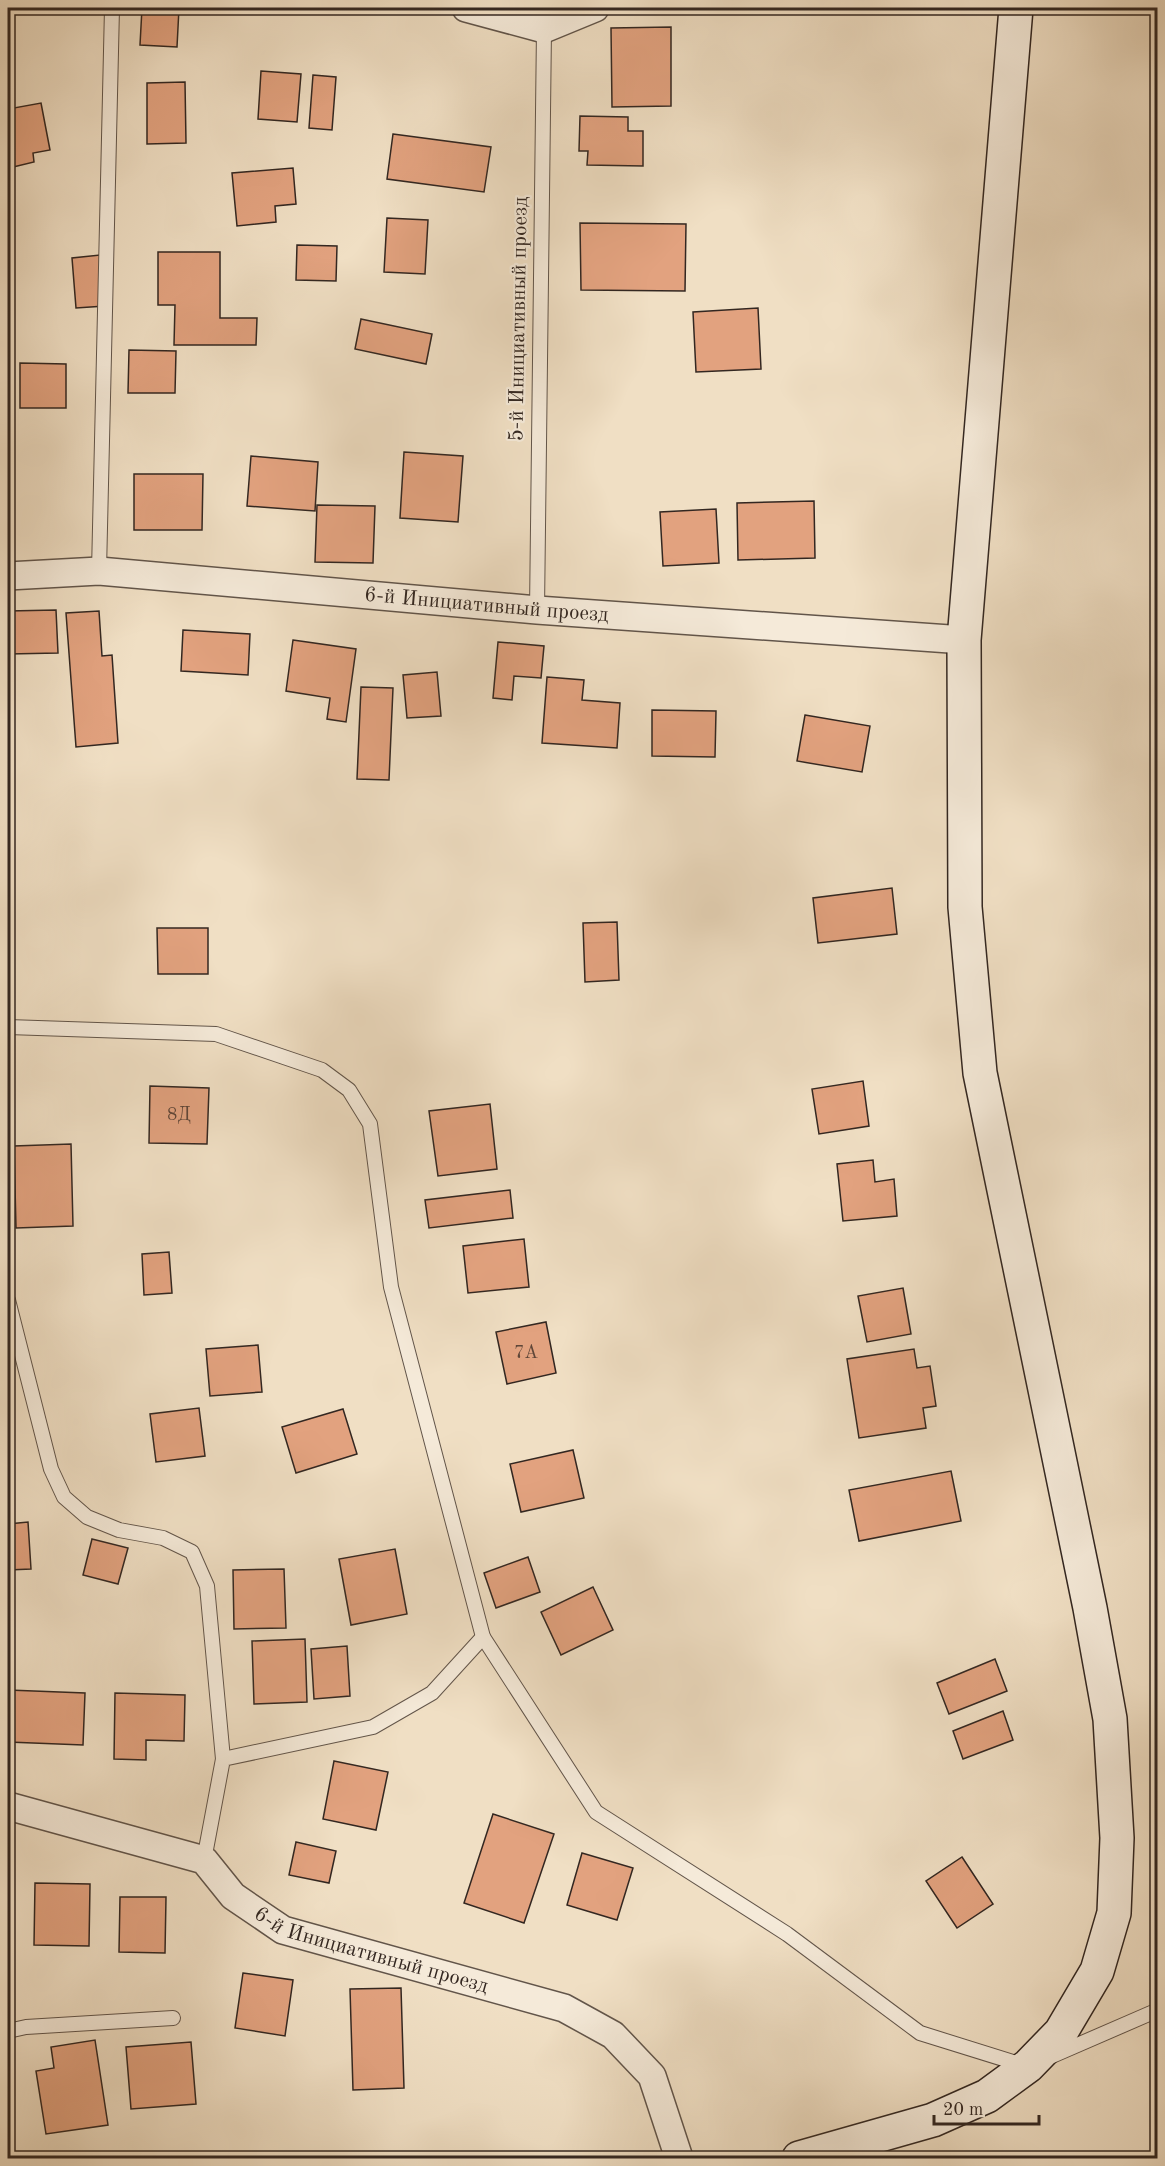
<svg xmlns="http://www.w3.org/2000/svg" width="1165" height="2166" font-family="'Old Standard TT',serif">
<style>
.building{fill:#e2a27f;stroke:#332721;stroke-width:1.5}
.lines{fill:none;stroke-linecap:round;stroke-linejoin:round}
.lane-casing{stroke:#62554a;stroke-width:16}
.street-casing{stroke:#62554a;stroke-width:30}
.secondary-casing{stroke:#332721;stroke-width:36}
.lane{stroke:#f5ead9;stroke-width:14}
.street{stroke:#f5ead9;stroke-width:27}
.secondary{stroke:#f5ead9;stroke-width:33}
.labels{text-anchor:middle;dominant-baseline:central;stroke-width:4.5;stroke-linejoin:round;paint-order:stroke}
.number-label{font-size:18px;fill:#5f4638}
.street-label{font-size:21px;fill:#332721;stroke:#f5ead9}
</style>
<rect width="100%" height="100%" fill="#f0dfc4"/>
<filter id="stains"><feTurbulence type="fractalNoise" baseFrequency=".00333" numOctaves="4"/><feColorMatrix values="0 0 0 0 .2 0 0 0 0 .09 0 0 0 0 .02 0 0 0 .5 -.17"/></filter>
<radialGradient id="worn" r=".72"><stop offset=".6" stop-color="#630" stop-opacity="0"/><stop offset="1" stop-color="#630" stop-opacity=".3"/></radialGradient>
<g class="building">
<path d="M142 8H179L177 47 140 45Z"/>
<path d="M671 27V106L612 107 611 28Z"/>
<path d="M261 71 301 74 297 122 258 119Z"/>
<path d="M313 75 336 77 332 130 309 128Z"/>
<path d="M185 82 186 143 147 144V83Z"/>
<path d="M41 103 50 150 33 153 34 162 9 168 8 109Z"/>
<path d="M580 116 628 117V131H643V166L587 165 588 151H579Z"/>
<path d="M393 134 491 147 484 192 387 179Z"/>
<path d="M293 168 296 204 275 206 276 222 237 226 232 173Z"/>
<path d="M387 218 428 220 425 274 384 272Z"/>
<path d="M580 223 686 224 685 291 581 290Z"/>
<path d="M297 245 337 246 336 281 296 280Z"/>
<path d="M158 252H220V318H257L256 345H174L175 305H158Z"/>
<path d="M100 255 105 306 76 308 72 258Z"/>
<path d="M758 308 761 369 696 372 693 312Z"/>
<path d="M361 319 432 334 426 364 355 349Z"/>
<path d="M129 350 176 351 175 393H128Z"/>
<path d="M20 363 66 364V408H20Z"/>
<path d="M404 452 463 456 458 522 400 518Z"/>
<path d="M251 456 318 462 315 511 247 506Z"/>
<path d="M134 474H203L202 530H134Z"/>
<path d="M814 501 815 558 738 560 737 503Z"/>
<path d="M317 505 375 506 373 563 315 562Z"/>
<path d="M716 509 719 563 663 566 660 512Z"/>
<path d="M56 610 58 653 8 654V611Z"/>
<path d="M99 611 102 656 112 655 118 743 76 747 66 613Z"/>
<path d="M183 630 250 634 248 675 181 671Z"/>
<path d="M293 640 356 649 346 722 327 719 330 698 286 691Z"/>
<path d="M498 642 544 646 541 678 514 676 512 700 493 698Z"/>
<path d="M437 672 441 716 407 718 403 675Z"/>
<path d="M547 677 584 680 582 700 620 703 617 748 542 743Z"/>
<path d="M361 687 393 688 389 780 357 779Z"/>
<path d="M652 710 716 711 715 757 652 756Z"/>
<path d="M805 715 870 726 862 772 797 761Z"/>
<path d="M892 888 897 934 818 943 813 898Z"/>
<path d="M617 922 619 980 585 982 583 923Z"/>
<path d="M157 928H208V974H158Z"/>
<path d="M863 1081 869 1126 819 1134 812 1089Z"/>
<path d="M150 1086 209 1088 207 1144 149 1143Z"/>
<path d="M490 1104 497 1169 438 1176 429 1111Z"/>
<path d="M71 1144 73 1226 16 1228 14 1146Z"/>
<path d="M873 1160 875 1182 894 1179 897 1216 843 1221 837 1164Z"/>
<path d="M510 1190 513 1218 429 1228 425 1200Z"/>
<path d="M524 1239 529 1287 468 1293 463 1246Z"/>
<path d="M169 1252 172 1293 144 1295 142 1254Z"/>
<path d="M903 1288 911 1334 867 1342 858 1296Z"/>
<path d="M546 1322 556 1373 507 1384 496 1332Z"/>
<path d="M258 1345 262 1392 210 1396 206 1349Z"/>
<path d="M914 1349 917 1368 930 1366 936 1406 923 1408 926 1428 859 1438 847 1359Z"/>
<path d="M199 1408 205 1456 156 1462 150 1414Z"/>
<path d="M343 1409 357 1454 296 1473 282 1427Z"/>
<path d="M573 1450 584 1498 521 1512 510 1464Z"/>
<path d="M951 1471 961 1521 859 1541 849 1490Z"/>
<path d="M28 1522 31 1569 8 1570V1524Z"/>
<path d="M92 1539 128 1548 118 1584 83 1575Z"/>
<path d="M395 1549 407 1614 351 1625 339 1559Z"/>
<path d="M528 1557 540 1592 496 1608 484 1573Z"/>
<path d="M284 1569 286 1628 234 1629 233 1570Z"/>
<path d="M593 1587 613 1630 561 1655 541 1612Z"/>
<path d="M305 1639 307 1702 254 1704 252 1641Z"/>
<path d="M347 1646 350 1696 314 1699 311 1649Z"/>
<path d="M995 1659 1007 1691 949 1714 937 1683Z"/>
<path d="M8 1690 85 1693 83 1745 8 1742Z"/>
<path d="M115 1693 185 1695 184 1741 146 1740V1760L114 1759Z"/>
<path d="M1003 1711 1013 1740 963 1759 953 1731Z"/>
<path d="M334 1761 388 1772 376 1830 323 1819Z"/>
<path d="M493 1814 554 1834 524 1923 464 1903Z"/>
<path d="M296 1842 336 1851 329 1883 289 1875Z"/>
<path d="M582 1853 633 1868 617 1920 567 1905Z"/>
<path d="M962 1857 993 1904 957 1928 926 1881Z"/>
<path d="M35 1883 90 1884 89 1946 34 1945Z"/>
<path d="M120 1897H166L165 1953 119 1952Z"/>
<path d="M243 1973 293 1980 285 2036 235 2028Z"/>
<path d="M401 1988 404 2088 353 2090 350 1989Z"/>
<path d="M95 2040 108 2125 46 2134 36 2071 54 2068 51 2047Z"/>
<path d="M191 2042 196 2104 131 2109 126 2047Z"/>
</g>
<g class="lines">
<g class="lane-casing">
<g id="lane">
<path d="M99 571 112 8"/>
<path d="M537 610 544 29"/>
<path d="M8 1027 216 1034 322 1070 349 1090 370 1124 391 1287 483 1637"/>
<path d="M8 1300 51 1469 64 1497 87 1517 119 1530 163 1538 192 1552 207 1586 223 1759"/>
<path d="M204 1860 223 1759 373 1727 432 1693 483 1637 596 1812 787 1934 920 2033 1026 2066"/>
<path d="M8 2031 26 2027 173 2018"/>
<path d="M1052 2056 1158 2010"/>
</g>
</g>
<g class="street-casing">
<g id="street">
<path d="M466 8 544 29 595 8"/>
<path id="s1" d="M8 576 99 571 537 610 964 640"/>
<path id="s2" d="M8 1806 204 1860 233 1896 283 1930 564 2008 613 2035 652 2076 679 2158"/>
</g>
</g>
<g class="secondary-casing">
<path id="secondary" d="M799 2158 933 2120 987 2096 1028 2066 1061 2032 1097 1971 1114 1913 1117 1838 1110 1719 1090 1608 980 1073 965 907 964 640 1016 8"/>
</g>
<use href="#lane" class="lane"/>
<use href="#street" class="street"/>
<use href="#secondary" class="secondary"/>
</g>
<g class="labels">
<g class="number-label">
<text x="179" y="1115">8Д</text>
<text x="526" y="1353">7А</text>
</g>
<g class="street-label">
<text transform="translate(519 319) rotate(-89)">5-й Инициативный проезд</text>
<text stroke="none"><textPath href="#s1" startOffset="480">6-й Инициативный проезд</textPath></text>
<text stroke="none"><textPath href="#s2" startOffset="400">6-й Инициативный проезд</textPath></text>
</g>
</g>
<rect width="1165" height="2166" fill="none" stroke="#f0dfc4" stroke-width="30"/>
<rect x="9" y="9" width="1147" height="2148" fill="none" stroke="#332721" stroke-width="3"/>
<rect x="15" y="15" width="1135" height="2136" fill="none" stroke="#332721" stroke-width="1.5"/>
<path d="M934 2115v9h105v-9" fill="none" stroke="#332721" stroke-width="3"/>
<text x="943" y="2115" font-size="18" fill="#332721" stroke="#f5ead9" stroke-width="4.5" paint-order="stroke">20 m</text>
<rect width="100%" height="100%" filter="url(#stains)"/>
<rect width="100%" height="100%" fill="url(#worn)"/>
</svg>
